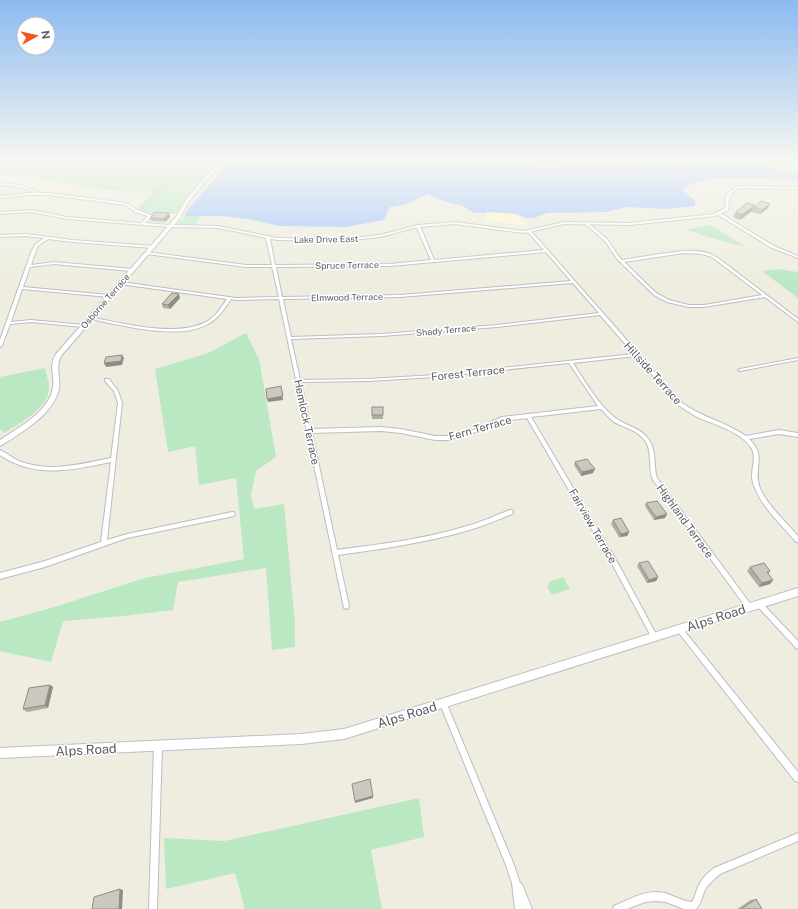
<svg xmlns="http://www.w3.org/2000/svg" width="798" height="909" font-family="'Public Sans',sans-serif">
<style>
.green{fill:#b9e8c2}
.sand{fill:#fefbcb}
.water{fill:#9fc4ff}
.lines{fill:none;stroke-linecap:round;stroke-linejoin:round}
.stream{stroke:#9fc4ff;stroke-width:1}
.minor-casing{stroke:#bbbdc3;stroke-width:2}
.tertiary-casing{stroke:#bbbdc3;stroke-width:2}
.secondary-casing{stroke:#bdbfc8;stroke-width:2}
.minor{fill:#fff;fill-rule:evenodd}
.tertiary{fill:#fff;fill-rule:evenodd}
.secondary{fill:#fff;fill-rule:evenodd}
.wall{fill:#afada4}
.shaded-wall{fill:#8e8d86}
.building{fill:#cbc9bf;stroke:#8e8d86}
.labels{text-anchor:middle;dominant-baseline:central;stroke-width:3;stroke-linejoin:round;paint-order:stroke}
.far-street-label{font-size:9px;fill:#595c63;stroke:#fff}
.street-label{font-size:11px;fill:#595c63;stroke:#fff}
.near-street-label{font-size:13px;fill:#595c63;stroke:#fff}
</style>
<rect width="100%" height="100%" fill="#eeede0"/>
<g class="green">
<path d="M0 159H220L184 201 178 211 169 212 149 210 146 213 137 209 152 193 98 189 22 176H0Z"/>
<path d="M776 159H798V172C787 174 780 174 771 166Z"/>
<path d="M185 216H201L194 225 178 224Z"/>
<path d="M711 225 745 247 705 236 686 230Z"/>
<path d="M777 269 798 272V298L762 271Z"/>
<path d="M246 333 259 359 276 457 256 471 251 495 254 509 284 504 295 624V647L272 650 266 568 178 582 173 610 123 616 63 621 51 662 0 651V622L51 608 145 578 244 559 236 478 199 485 195 446 168 452 155 369 206 354Z"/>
<path d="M45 368C46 374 49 381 49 387 49 408 19 424 4 433L0 429V377Z"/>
<path d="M563 577 570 589 552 595 547 586 550 584 549 582Z"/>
<path d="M419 798 424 837 371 850 382 909H245L235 873 166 889 164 838 224 841Z"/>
</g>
<path class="sand" d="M487 212C503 213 517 210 525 225L485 220Z"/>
<path class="water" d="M231 159H502L517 164 546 167 577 165 622 166 643 163 682 166 753 159H776L771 166C781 174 787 174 798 172V180C770 180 704 170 682 190L695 201V206L667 209 626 207 606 212 547 213 534 218H526L516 214 487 212V213H474L463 206 446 202 427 194 407 204 390 207 384 220 346 227 279 226 254 220 222 216H185L187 211Z"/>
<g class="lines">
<path class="stream" d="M178 159 176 177 142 206 143 209 151 212 186 213"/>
<g class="minor-casing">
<g id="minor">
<path d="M0 183 20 185 39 192 37 193 20 187 0 185Z"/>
<path d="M28 193H49L127 203 137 210 151 215V217L145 223 170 225 172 226 170 227 67 219 32 212 0 214V212L32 210 67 217 141 223 148 216 135 212 126 205 49 195H28L0 198V196Z"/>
<path d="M718 213H720L774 246 798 256V258L772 248 718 215Z"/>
<path d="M585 222H587L607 239 619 257 622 260C634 258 647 256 660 254 679 252 700 246 718 258L798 319V322L765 297 704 307H689L667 302 654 295 617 259 605 241 585 224ZM684 253 702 254 712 257 762 295 704 305H689L669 300 656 293 624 262Z"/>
<path d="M417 225 420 226 434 260 544 250 527 231 530 230 682 403C701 417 726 422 746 436L779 430 798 433V437L779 434 749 439C768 457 752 468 760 488 767 505 786 522 798 536V542H796C782 525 763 509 755 488 753 484 752 480 752 476 752 466 757 455 750 446 737 430 715 425 697 417 690 413 684 409 678 405L636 356 573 363C584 380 598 404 614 417 625 426 641 427 649 440 657 451 653 466 657 478L752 606 753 608 752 610 750 611 748 610 653 480C648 469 652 455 647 444 641 431 625 428 614 422 609 418 605 413 601 409L531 417 620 567 657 636 658 638 657 640 655 641 653 640 616 571 527 418 503 421 476 432 448 440H435L401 433 381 431 312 433 337 550C381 544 425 539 467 526 482 522 496 515 510 510H512L513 512 512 514C497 520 482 527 466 531 424 543 381 549 338 555L349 606 348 608 346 609 344 608 279 299 236 300 231 299C225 308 218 319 208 324 179 341 122 325 90 319L88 318 90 317C121 323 174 337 204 323 214 319 221 308 227 299L120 284 119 283 121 282 236 298 279 297 272 267H246L147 254H146V252L246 265H272L266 238 268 237 270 238 275 265 390 264 431 260 416 226ZM546 252 571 281 400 295 282 297 276 267 390 266ZM573 283 599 313 497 325 382 334 291 337 283 299 400 297ZM600 315 634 354 435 375 368 379 300 380 291 339 382 336 497 327ZM569 363 598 406 502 417 473 430 448 436H435L401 429 381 427 311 429 301 382 368 381 435 377Z"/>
<path d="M26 234 72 240 153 246 155 247 153 248 72 242 48 239 38 246 36 250 31 265 54 262 132 269 134 270 132 271 54 264 30 267 23 287 109 295 111 296 109 297 22 289 11 322 31 320 84 325 86 326 84 327 31 322 10 324 2 346 0 347V340L32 250 36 244 44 238 26 236 0 237V235Z"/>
<path d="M798 358V360L740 371 738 370 740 369Z"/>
<path d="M105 379H109L118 391 122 403 107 540 127 534 232 512H234L235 514 234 516 127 538 45 567 0 579V573L45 561 101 542 111 462C72 470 35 479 0 455V450C7 453 12 458 19 461 49 473 81 464 111 458L118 403 114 391 105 381Z"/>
<path d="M760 602 762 603 798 641V649L796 648 758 607 757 605 758 603Z"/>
<path d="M680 627 682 628 798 772V782L795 781 678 632 677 630 678 628Z"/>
<path d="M444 700 446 702 514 865 520 883 522 884 532 909H524L523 908V909H515L512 883 506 865 440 704Z"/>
<path d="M158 742 161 743 162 746 157 909H149L154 746 155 743Z"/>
<path d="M798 833V841L720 874C715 878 710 883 706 888 702 895 702 903 696 909H684L666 902 656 901 645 902 627 909H613L614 906C630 899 647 889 665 893 674 896 682 901 692 902 696 896 696 889 700 883 703 877 709 872 714 868Z"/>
</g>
</g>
<g class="tertiary-casing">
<path id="tertiary" d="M221 159H225L189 201 180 218 174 225 218 226 277 238 344 239 380 235 418 225 455 222 524 231 564 222 630 223 714 214 725 208 726 195 734 188 740 186 798 187V189L741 188 736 190 730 195 728 210 715 216 630 225 564 224 524 233 455 224 418 227 380 237 344 241 277 240 218 228 172 227 61 356C55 368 61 377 59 389 54 410 33 425 16 436 11 439 6 443 0 446V440C18 428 50 411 53 387 55 374 48 367 56 354L176 217 186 200Z"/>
</g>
<g class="secondary-casing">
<path id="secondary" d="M798 588V596L344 739 301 744 0 758V748L301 734 344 729Z"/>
</g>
<use href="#minor" class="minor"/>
<use href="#tertiary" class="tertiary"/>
<use href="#secondary" class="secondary"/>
</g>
<g class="wall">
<path d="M770 204 767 209 760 214 751 212 752 211 740 220 734 218 733 216 736 212 754 206Z"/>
<path d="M170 217 165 222 151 221 150 218Z"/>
<path d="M180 298 170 309 163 308 162 304Z"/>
<rect x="372" y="407" width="11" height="12"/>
<path d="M575 462 593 473 581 476 574 465Z"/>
<path d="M646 503 665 518 654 520 645 506Z"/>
<path d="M613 520 629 532 627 536 619 537 611 524Z"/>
<path d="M639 563 658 577 656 581 647 583 637 566Z"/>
<path d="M750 567 770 571 768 574 773 580 770 584 759 587 747 571Z"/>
<path d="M50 685 53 687 48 708 27 712 23 709Z"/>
<path d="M756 899 762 909H737L751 900Z"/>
</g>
<g class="shaded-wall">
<path d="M770 204 767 209 760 214 762 210Z"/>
<path d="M755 205 752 211 740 220 742 215Z"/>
<path d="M169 213 170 217 165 222 164 219Z"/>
<path d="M179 294 180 298 170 309 168 305Z"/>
<path d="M122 355 124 358 122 365 106 367 104 363Z"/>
<path d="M281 386 283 400 268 402 267 399Z"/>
<path d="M595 469 593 473 581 476 582 472Z"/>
<path d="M667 514 665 518 654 520 656 517Z"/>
<path d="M629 532 627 536 619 537 621 534Z"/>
<path d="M658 577 656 581 647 583 649 580Z"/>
<path d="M773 580 770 584 759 587 762 583Z"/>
<path d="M50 685 53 687 48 708 45 705Z"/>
<path d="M373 796V798L355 803V801Z"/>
<path d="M120 889 123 890 122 909H119Z"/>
</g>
<g class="building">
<path d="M761 201 770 204 762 210 754 207Z"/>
<path d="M747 203 755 205 742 215 736 213V212Z"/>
<path d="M155 212 169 213 164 219 150 218Z"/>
<path d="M172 293 179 294 168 305 162 304Z"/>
<path d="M122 355 121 361 104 363 106 357Z"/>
<path d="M281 386 283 396 267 399 266 389Z"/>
<rect x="372" y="407" width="11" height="8"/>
<path d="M587 459 595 469 582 472 575 462Z"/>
<path d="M657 501 667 514 656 517 646 503Z"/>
<path d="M621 518 629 532 621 534 613 520Z"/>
<path d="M648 561 658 577 649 580 639 563Z"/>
<path d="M764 563 770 571 767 572 773 580 762 583 750 567Z"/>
<path d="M50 685 45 705 23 709 29 688Z"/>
<path d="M370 779 373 796 355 801 352 784Z"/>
<path d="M120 889 119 909H92L94 897Z"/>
<path d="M756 899 762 909H741Z"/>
</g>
<linearGradient id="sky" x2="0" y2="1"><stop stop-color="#8bbaf1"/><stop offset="0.56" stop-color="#f7f7f1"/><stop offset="1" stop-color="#f7f7f1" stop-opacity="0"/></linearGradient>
<rect width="798" height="286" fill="url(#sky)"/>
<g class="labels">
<g class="far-street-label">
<text transform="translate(326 239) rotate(-1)">Lake Drive East</text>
<text transform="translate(347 265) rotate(-1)">Spruce Terrace</text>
<text transform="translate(347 297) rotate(-1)">Elmwood Terrace</text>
<text transform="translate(105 301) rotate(-49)">Osborne Terrace</text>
<text transform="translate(446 330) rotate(-5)">Shady Terrace</text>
</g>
<g class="street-label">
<text transform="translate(468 373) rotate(-6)">Forest Terrace</text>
<text transform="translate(653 373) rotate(48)">Hillside Terrace</text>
<text transform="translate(307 422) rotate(78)">Hemlock Terrace</text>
<text transform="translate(480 428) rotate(-16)">Fern Terrace</text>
<text transform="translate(685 521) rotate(54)">Highland Terrace</text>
<text transform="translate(593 526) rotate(60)">Fairview Terrace</text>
</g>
<g class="near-street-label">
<text transform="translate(716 618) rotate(-18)">Alps Road</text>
<text transform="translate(407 715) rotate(-17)">Alps Road</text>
<text transform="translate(86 750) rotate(-3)">Alps Road</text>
</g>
</g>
<g transform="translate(36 36) rotate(82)"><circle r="19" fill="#ffffff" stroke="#bdbec1"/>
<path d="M0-3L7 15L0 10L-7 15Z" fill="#fa521a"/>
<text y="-6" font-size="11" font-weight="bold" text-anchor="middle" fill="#595c63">N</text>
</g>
</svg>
